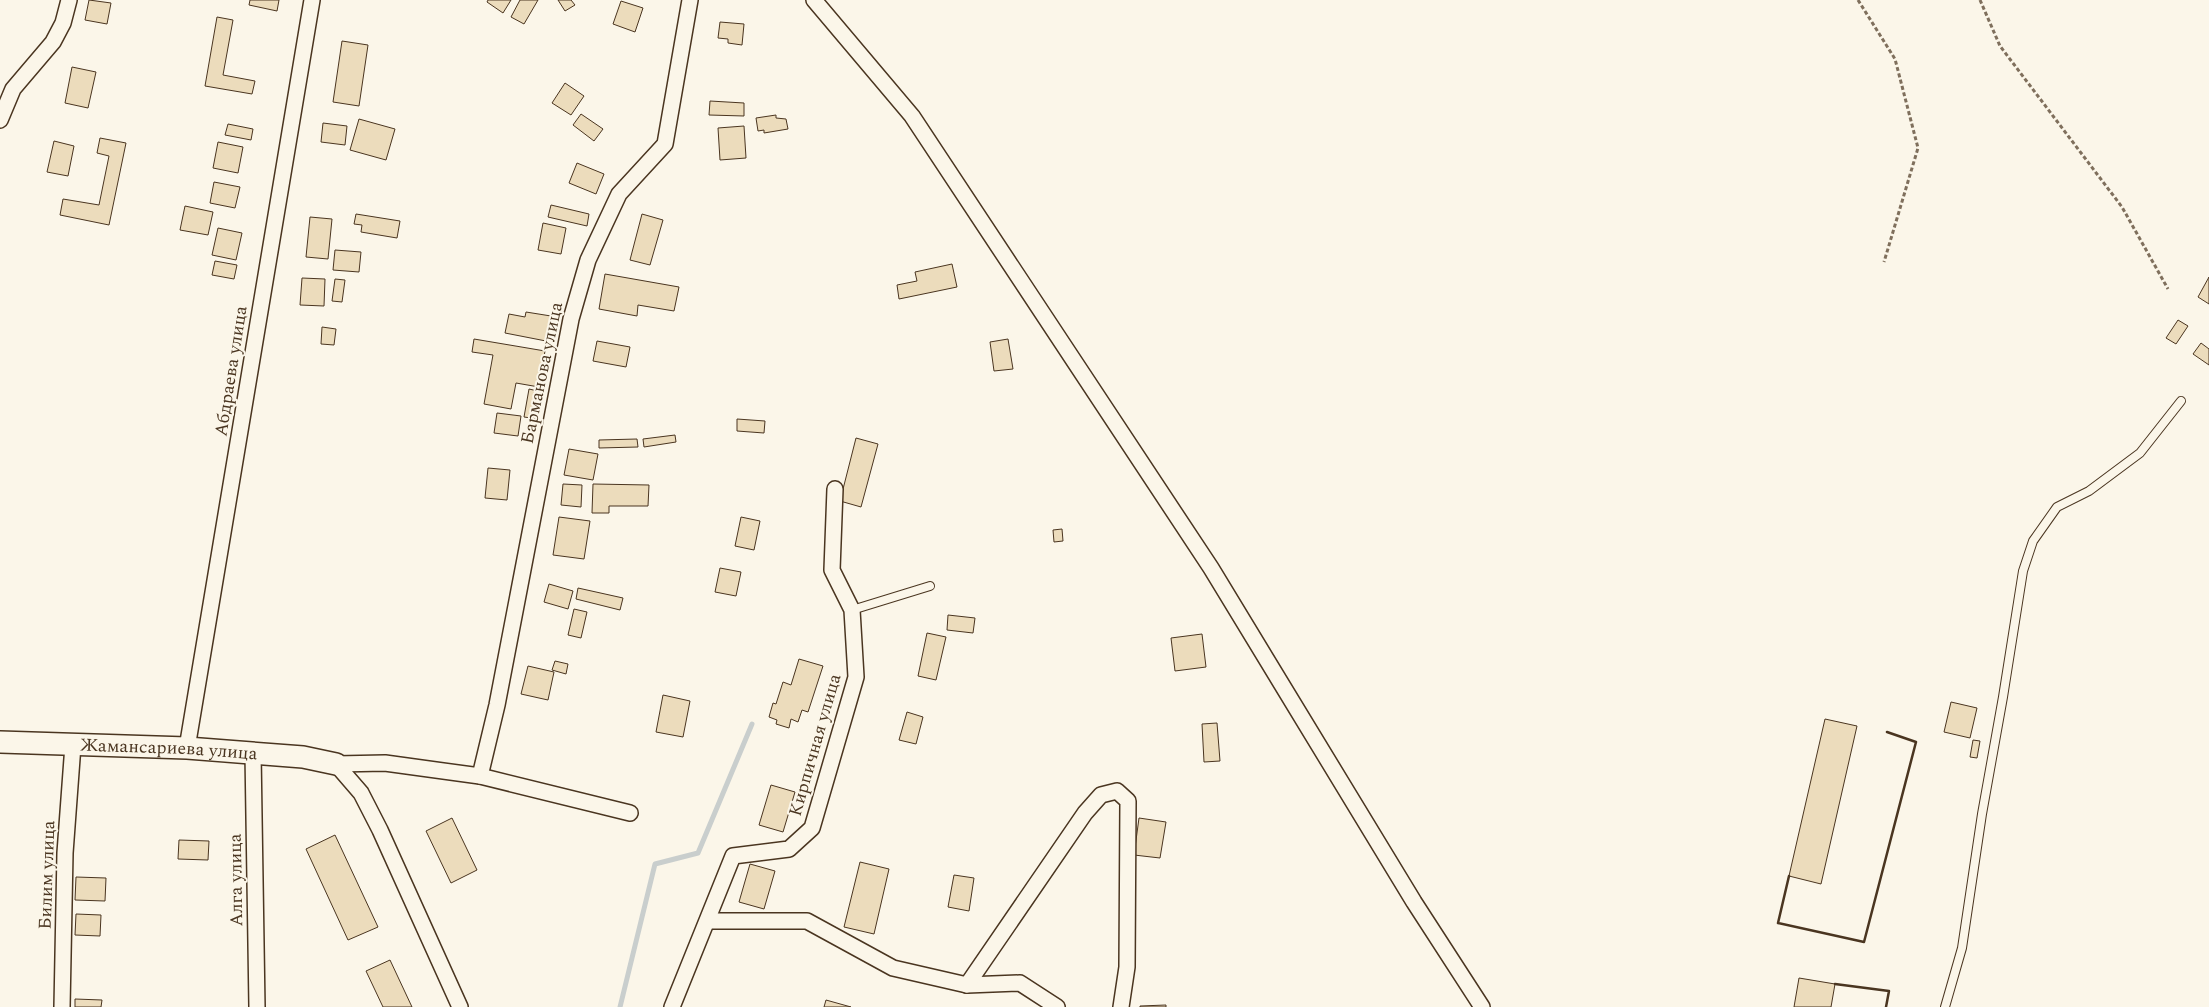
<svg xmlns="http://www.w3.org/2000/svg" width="2209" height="1007" font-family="Spectral,serif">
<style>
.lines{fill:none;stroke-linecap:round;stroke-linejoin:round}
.stream{stroke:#c9cecd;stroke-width:5}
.building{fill:#ecdcbc;stroke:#4a3520}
.lane-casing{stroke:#4a3520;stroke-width:10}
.street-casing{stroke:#4a3520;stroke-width:18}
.secondary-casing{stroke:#4a3520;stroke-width:24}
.path{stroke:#7f6f5c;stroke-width:3;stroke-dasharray:4 2.5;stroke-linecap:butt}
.lane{stroke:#fbf6e9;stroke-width:8}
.street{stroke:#fbf6e9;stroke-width:15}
.secondary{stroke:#fbf6e9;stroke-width:21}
.wall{stroke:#4a3520;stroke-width:2.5}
.labels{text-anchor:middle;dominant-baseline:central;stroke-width:4;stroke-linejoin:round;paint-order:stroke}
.street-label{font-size:18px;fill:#4a3520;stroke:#fbf6e9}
</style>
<rect width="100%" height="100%" fill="#fbf6e9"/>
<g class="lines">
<path class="stream" d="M620 1007 655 864 698 853 752 724"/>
</g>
<g class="building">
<path d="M89 0 111 3 107 24 85 20Z"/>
<path d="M250 0H279L277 11 249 5Z"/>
<path d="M488 0H511L503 13 487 2Z"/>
<path d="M520 0H538L524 24 511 17Z"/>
<path d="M558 0H571L575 5 565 11Z"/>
<path d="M621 1 643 8 635 32 613 24Z"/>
<path d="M217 17 233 20 223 75 255 81 252 94 205 86Z"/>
<path d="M720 22 744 24 742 45 728 43V39L718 38Z"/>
<path d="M342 41 368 45 359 106 333 102Z"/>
<path d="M72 67 96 72 88 108 65 103Z"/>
<path d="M565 83 584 96 571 115 552 103Z"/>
<path d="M710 101 744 103V116L709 115Z"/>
<path d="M581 114 603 129 594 141 573 125Z"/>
<path d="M776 115V118L786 119 788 129 764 133V130L758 131 756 118Z"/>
<path d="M359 119 395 129 386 160 350 150Z"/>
<path d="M323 123 347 126 345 145 321 142Z"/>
<path d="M228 124 253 129 251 140 225 135Z"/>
<path d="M744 126 746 158 720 160 718 128Z"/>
<path d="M100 138 126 143 109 225 60 215 63 199 99 205 109 156 97 153Z"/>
<path d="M54 141 74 146 68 176 47 172Z"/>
<path d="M218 142 243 147 238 173 213 168Z"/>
<path d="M577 163 604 174 596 194 569 183Z"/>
<path d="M214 182 240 187 235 208 210 203Z"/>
<path d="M551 205 589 214 587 226 548 217Z"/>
<path d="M185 206 213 212 208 235 180 230Z"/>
<path d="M356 214 400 221 397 238 361 232 362 225 354 224Z"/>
<path d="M642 214 663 220 650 265 630 260Z"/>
<path d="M310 217 332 219 328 259 306 257Z"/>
<path d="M543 223 566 228 561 254 538 250Z"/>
<path d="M218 228 242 233 236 260 212 255Z"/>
<path d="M335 250 361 252 359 272 333 270Z"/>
<path d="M215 261 237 265 234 279 212 275Z"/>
<path d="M952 264 957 287 899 299 897 285 917 281 915 272Z"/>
<path d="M605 274 679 287 674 311 638 305 637 316 599 309Z"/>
<path d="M2209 277V304L2198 297Z"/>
<path d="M302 278 325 279 324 306 300 305Z"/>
<path d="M335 279 345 280 342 302 332 301Z"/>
<path d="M526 312 551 316 546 341 505 333 509 314 525 317Z"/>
<path d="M2178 320 2188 326 2176 344 2166 338Z"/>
<path d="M322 327 336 329 334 345 321 344Z"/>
<path d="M474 339 545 351 539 387 516 383 511 409 484 404 493 355 472 352Z"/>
<path d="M1008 339 1013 369 994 371 990 342Z"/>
<path d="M597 341 630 347 626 367 593 361Z"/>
<path d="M2201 343 2209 349V365L2193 354Z"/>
<path d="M529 389 542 392 538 419 524 417Z"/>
<path d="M497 413 521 416 518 436 494 433Z"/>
<path d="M737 419 765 421 764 433 737 431Z"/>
<path d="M675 435 676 442 644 447 643 439Z"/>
<path d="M856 438 878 444 861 507 840 501Z"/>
<path d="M637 439 638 447 599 448V440Z"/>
<path d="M569 449 598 454 593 480 564 475Z"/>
<path d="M488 468 510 470 507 500 485 498Z"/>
<path d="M563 484 582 485 581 507 561 505Z"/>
<path d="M593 484 649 485 648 506H609V513H592Z"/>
<path d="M559 517 590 521 584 559 553 555Z"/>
<path d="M741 517 760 521 754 550 735 546Z"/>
<path d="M1062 529 1063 541 1054 542 1053 530Z"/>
<path d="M720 568 741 572 736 596 715 592Z"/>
<path d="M549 584 573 591 568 609 544 602Z"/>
<path d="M578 588 623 598 620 610 576 599Z"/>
<path d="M574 609 587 612 581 638 568 635Z"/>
<path d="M948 615 975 618 973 633 947 630Z"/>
<path d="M927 633 946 637 936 680 918 676Z"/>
<path d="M1202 634 1206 667 1175 671 1171 638Z"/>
<path d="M799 659 823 666 808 712 802 710 798 722 791 719 789 728 776 724 777 720 769 717 773 703 776 704 783 682 791 685Z"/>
<path d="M555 661 568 664 566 674 552 670Z"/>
<path d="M528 666 554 672 548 700 521 694Z"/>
<path d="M663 695 690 701 683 737 656 732Z"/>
<path d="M1951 702 1977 708 1970 738 1944 732Z"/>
<path d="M907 712 923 717 916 744 899 740Z"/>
<path d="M1825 719 1857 726 1821 884 1789 876Z"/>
<path d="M1217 723 1220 761 1204 762 1202 724Z"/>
<path d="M1973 740 1980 741 1977 758 1970 757Z"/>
<path d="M771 785 795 792 783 832 759 825Z"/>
<path d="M452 818 477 870 451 883 426 831Z"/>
<path d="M1139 818 1166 822 1160 858 1134 855Z"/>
<path d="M335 835 378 927 348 940 306 849Z"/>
<path d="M179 840 209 841 208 860 178 859Z"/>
<path d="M860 862 889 869 874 934 844 927Z"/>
<path d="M750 864 775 871 764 909 739 902Z"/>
<path d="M954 875 974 878 969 911 948 907Z"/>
<path d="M76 877 106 878 105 901 75 900Z"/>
<path d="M76 914 101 915 100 936 75 935Z"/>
<path d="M390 960 412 1007H383L366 971Z"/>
<path d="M1799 978 1835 984 1831 1007H1794Z"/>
<path d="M75 999 102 1000 101 1007H75Z"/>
<path d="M826 1000 851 1007H824Z"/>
<path d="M1166 1005V1007H1140V1006Z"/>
</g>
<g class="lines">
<g class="lane-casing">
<g id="lane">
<path d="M852 610 930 586"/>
<path d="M1945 1007 1962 948 1982 814 2003 697 2023 571 2033 541 2057 507 2089 491 2140 453 2181 401"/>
</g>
</g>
<g class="street-casing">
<g id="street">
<path d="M814 0 912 116 1211 568 1414 902 1482 1007"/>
<path d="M0 120 13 89 53 42 63 23 69 0"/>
<path d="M187 748 312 0"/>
<path d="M253 753 257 1007"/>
<path d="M336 764 385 763 480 776 630 813"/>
<path d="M336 764 361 793 380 830 460 1007"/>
<path d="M480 776 497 705 571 319 588 260 619 194 665 144 690 0"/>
<path d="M709 921H807L893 968 967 985 1020 983 1057 1007"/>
<path d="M967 985 1085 813 1101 795 1117 791 1128 801 1127 967 1121 1007"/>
<path d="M62 1007 65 853 73 745"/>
<path d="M672 1007 733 856 789 849 812 828 856 677 852 610 832 570 835 489"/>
</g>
</g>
<g class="secondary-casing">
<g id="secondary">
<path id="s1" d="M0 742 187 748 303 757 336 764"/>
</g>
</g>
<g class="path">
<path d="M1858 0 1895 59 1918 148 1884 262"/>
<path d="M1980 0 2000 46 2122 207 2168 289"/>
</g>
<use href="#lane" class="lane"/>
<use href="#street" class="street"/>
<use href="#secondary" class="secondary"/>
<g class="wall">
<path d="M1789 876 1778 923 1864 942 1916 742 1887 732"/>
<path d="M1835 984 1889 991 1886 1007"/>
</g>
</g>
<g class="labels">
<g class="street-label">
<text transform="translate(231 371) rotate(-81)">Абдраева улица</text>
<text transform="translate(542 373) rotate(-78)">Барманова улица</text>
<text transform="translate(815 745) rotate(-74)">Кирпичная улица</text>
<text stroke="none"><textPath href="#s1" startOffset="169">Жамансариева улица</textPath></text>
<text transform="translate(47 875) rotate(-88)">Билим улица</text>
<text transform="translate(236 880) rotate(-91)">Алга улица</text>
</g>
</g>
</svg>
